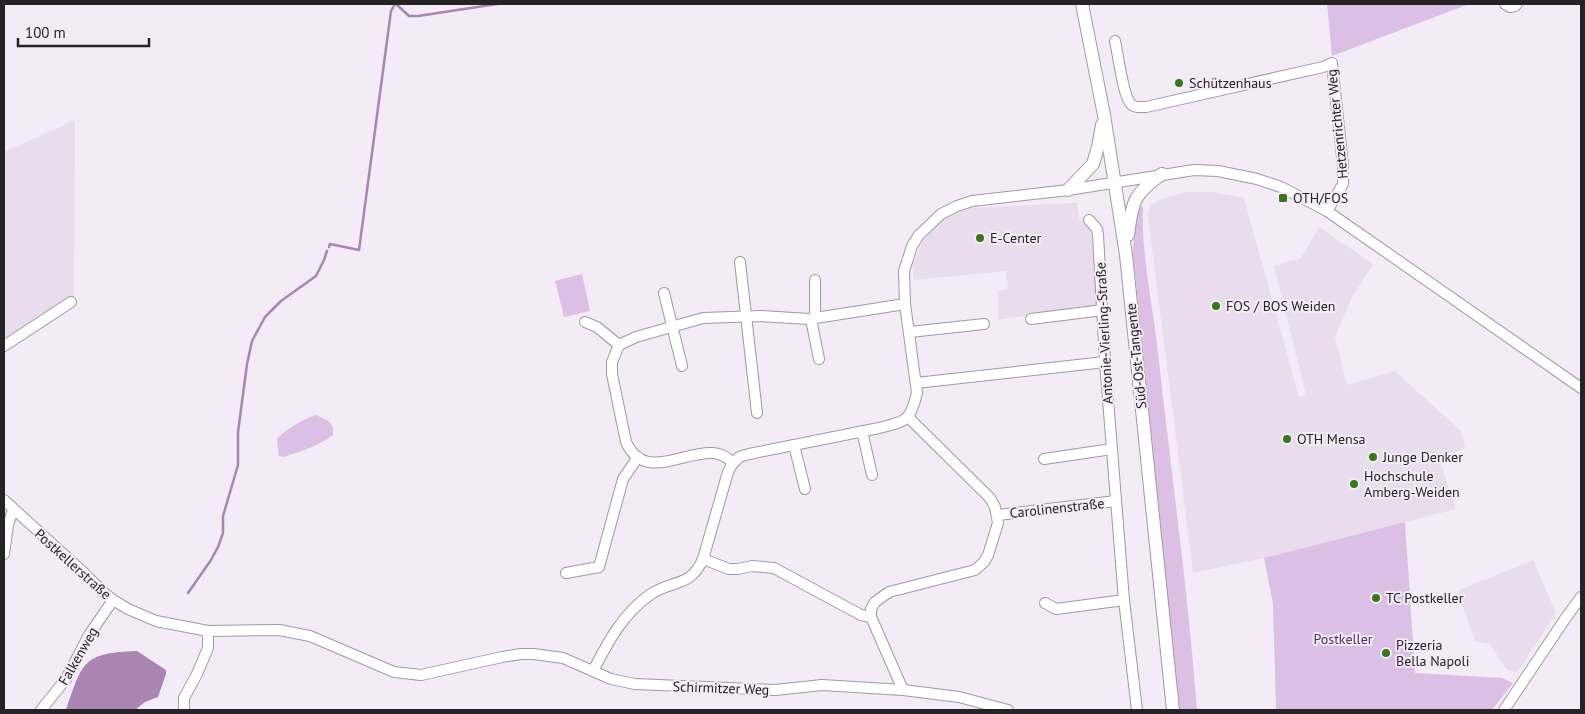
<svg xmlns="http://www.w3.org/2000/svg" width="1585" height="714" font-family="'PT Sans',sans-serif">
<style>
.built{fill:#e9dded}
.green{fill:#dbbfe4}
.water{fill:#a985b4}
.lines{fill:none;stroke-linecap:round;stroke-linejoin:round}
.stream{stroke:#a985b4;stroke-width:2.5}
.minor-casing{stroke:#a099a2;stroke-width:12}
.major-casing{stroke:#a099a2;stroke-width:14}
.minor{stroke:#fff;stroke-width:10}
.major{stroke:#fff;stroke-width:12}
.poi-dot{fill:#367817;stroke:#f3ebf5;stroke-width:2}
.labels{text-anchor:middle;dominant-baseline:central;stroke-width:4;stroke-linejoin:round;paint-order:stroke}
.poi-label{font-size:14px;fill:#262326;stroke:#f3ebf5;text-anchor:start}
.street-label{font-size:14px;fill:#262326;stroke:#f3ebf5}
.park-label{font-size:14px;fill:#592b67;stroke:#f3ebf5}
</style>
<rect width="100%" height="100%" fill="#f3ebf5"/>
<g class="built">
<path d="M75 120 74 304 4 350V152Z"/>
<path d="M1187 192H1213L1244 198 1299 397 1306 395 1274 266 1301 258 1319 227 1373 264 1351 299 1335 337 1347 385 1395 371 1462 432 1465 448 1439 459 1456 509 1264 558 1193 573 1148 215 1150 205 1161 199Z"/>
<path d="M1077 203 1079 218 1094 233 1098 305 998 320V291L1008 289 1006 271 913 280V262L923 242 932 229 949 216 971 208Z"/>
<path d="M1533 560 1556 613 1517 673 1506 669 1490 644 1475 641 1457 591Z"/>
</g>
<g class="green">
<path d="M1327 4H1469L1332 56Z"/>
<path d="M1135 204 1143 207C1141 256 1153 305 1158 353 1171 472 1188 591 1197 710H1179L1133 252Z"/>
<path d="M582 274 590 311 564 317 555 281Z"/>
<path d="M315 415C326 419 335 422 333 435 318 446 300 452 283 457L279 456 277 439C287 428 301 421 315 415Z"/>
<path d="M1405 522 1415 673 1502 678 1513 683 1492 710H1275L1276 708 1273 604 1264 558Z"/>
</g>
<path class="water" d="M137 651 166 670V674L158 697 145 702 135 710H66C83 661 83 653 137 651Z"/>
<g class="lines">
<g class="stream">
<path d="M396 4 409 16H418L497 4"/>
<path d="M329 247 330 244 359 250 391 11 395 4"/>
<path d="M188 593 211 560 218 547 223 533V516L238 465V432L247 364 252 341 265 317 281 301 316 276 324 260 327 251"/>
</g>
<g class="minor-casing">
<g id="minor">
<path d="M1505 4 1510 7 1515 6 1517 4"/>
<path d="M1115 41C1118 53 1123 97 1131 104 1134 108 1141 107 1146 107L1323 67 1332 63 1343 165V184L1327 211"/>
<path d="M1089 220 1097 229 1098 235 1105 362 1124 600 1137 710"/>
<path d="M740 262 757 413"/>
<path d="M815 280V319"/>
<path d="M664 293 682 366"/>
<path d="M811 319 819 359"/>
<path d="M1031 319 1103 310"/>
<path d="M585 322 597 327 619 345"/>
<path d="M910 332 984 324"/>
<path d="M4 346 71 302"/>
<path d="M916 383 1105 362"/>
<path d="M862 431 872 475"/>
<path d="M794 445 805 489"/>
<path d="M1044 459 1112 449"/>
<path d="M733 462C727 458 721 453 713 453 683 451 644 482 626 442L612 374V362L619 345 636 337 703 318 760 316 809 319 905 304"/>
<path d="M4 500 84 573 101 590 113 600 128 609 156 621 208 631 279 630 310 636 394 672 421 675 502 657 521 654H534L563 658 611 679 635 684 775 690 822 685 903 690 959 697 1008 710"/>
<path d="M998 515 1116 501"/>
<path d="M4 554 8 525 13 510"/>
<path d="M703 559 729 569H738L752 566 774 568 861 615 871 617 903 690"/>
<path d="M566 573 599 567 623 479 638 457"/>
<path d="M1045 603 1056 609 1124 600"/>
<path d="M871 617V609L875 602 889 592 975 570 984 562 988 555 998 523 995 507 990 498 909 418"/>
<path d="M593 671C608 642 623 613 651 594 674 579 690 588 703 559L728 472 731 466 739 457 749 454 879 428C906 421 910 422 917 393L905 304 904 271 912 246 919 235 941 214 957 206 972 201 1068 190 1194 170 1218 171 1257 179 1281 187 1327 211 1581 388"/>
<path d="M41 710 66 679 89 635 113 600"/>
<path d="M184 710V698L197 674 208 648V631"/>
<path d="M1504 710 1565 619 1581 597"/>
</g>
</g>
<g class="major-casing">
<g id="major">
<path d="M1082 4 1104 115 1126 255 1173 710"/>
<path d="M1068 190 1093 164 1098 147 1102 125"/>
<path d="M1128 235C1132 202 1134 193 1162 174"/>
</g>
</g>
<use href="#minor" class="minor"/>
<use href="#major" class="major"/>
</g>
<g class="poi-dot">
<circle cx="1179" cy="83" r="5"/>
<rect x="1278" y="193" width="10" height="10" rx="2.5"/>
<circle cx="980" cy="238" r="5"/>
<circle cx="1216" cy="306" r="5"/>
<circle cx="1287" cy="439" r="5"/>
<circle cx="1373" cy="457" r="5"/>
<circle cx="1354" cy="484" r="5"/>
<circle cx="1376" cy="598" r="5"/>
<circle cx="1386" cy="653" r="5"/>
</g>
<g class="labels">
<g class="poi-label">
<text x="1189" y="83">Schützenhaus</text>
<text x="1293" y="198">OTH/FOS</text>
<text x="990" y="238">E-Center</text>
<text x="1226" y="306">FOS / BOS Weiden</text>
<text x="1297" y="439">OTH Mensa</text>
<text x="1383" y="457">Junge Denker</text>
<text x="1364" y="476">Hochschule<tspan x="1364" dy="16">Amberg-Weiden</tspan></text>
<text x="1386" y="598">TC Postkeller</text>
<text x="1396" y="645">Pizzeria<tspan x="1396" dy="16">Bella Napoli</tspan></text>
</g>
<g class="street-label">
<text transform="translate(1337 124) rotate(-96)">Hetzenrichter Weg</text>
<text transform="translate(1104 333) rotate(-93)">Antonie-Vierling-Straße</text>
<text transform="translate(1136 356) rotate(-96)">Süd-Ost-Tangente</text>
<text transform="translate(1057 508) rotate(-6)">Carolinenstraße</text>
<text transform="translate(73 564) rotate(42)">Postkellerstraße</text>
<text transform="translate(78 656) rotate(-60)">Falkenweg</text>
<text transform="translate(721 688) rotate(2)">Schirmitzer Weg</text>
</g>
<g class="park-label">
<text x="1343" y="639">Postkeller</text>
</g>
</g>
<rect width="1585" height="714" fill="none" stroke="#262326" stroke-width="10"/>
<path d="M18 38v8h131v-8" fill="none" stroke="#262326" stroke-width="2.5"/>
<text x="25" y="38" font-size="15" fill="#262326" stroke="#f3ebf5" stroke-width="4" paint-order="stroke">100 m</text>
</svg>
